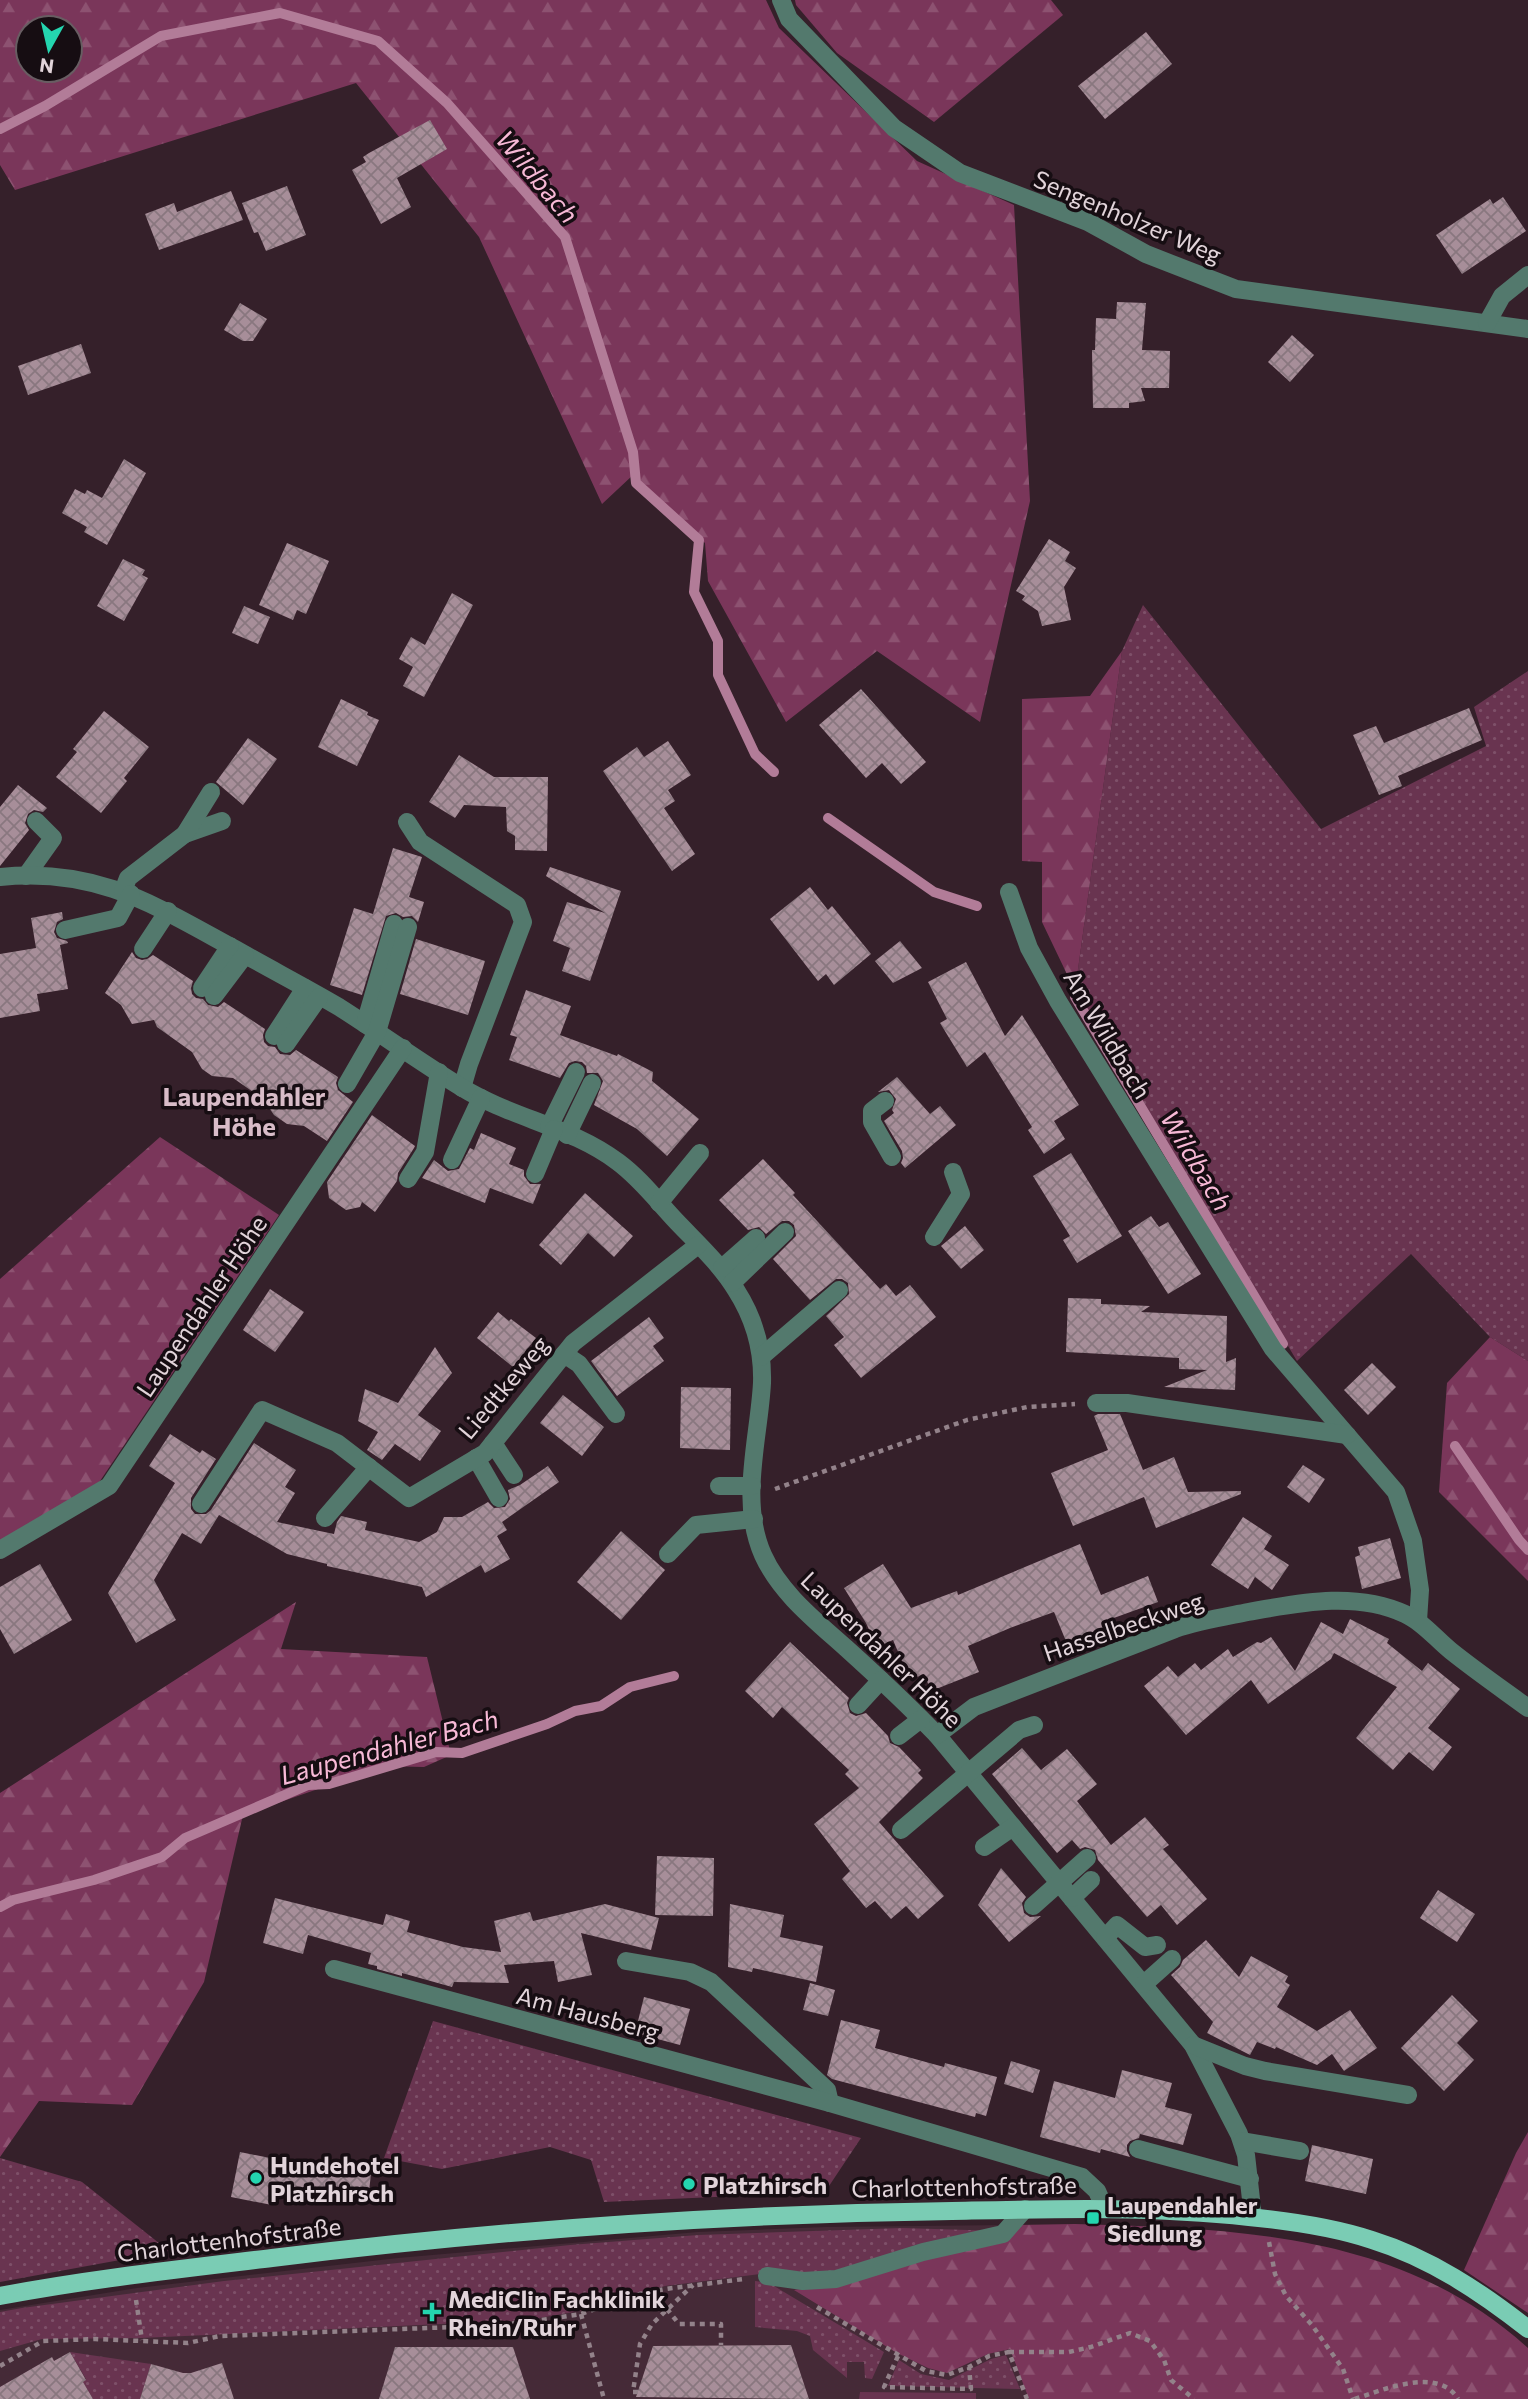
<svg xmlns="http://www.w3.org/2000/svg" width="1528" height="2399" font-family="Commissioner,sans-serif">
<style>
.built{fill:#452a37}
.grass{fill:url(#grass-dots)}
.forest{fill:url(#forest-firs);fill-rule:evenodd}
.garden{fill:#693450}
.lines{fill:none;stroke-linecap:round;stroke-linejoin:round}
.stream{stroke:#b27c98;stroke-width:10}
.building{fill:url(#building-cross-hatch)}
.path{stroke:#93828a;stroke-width:4.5;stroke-dasharray:5 5;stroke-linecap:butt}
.minor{stroke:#53796d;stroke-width:18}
.major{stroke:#7accb4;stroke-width:18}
.poi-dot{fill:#24d5af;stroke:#160d12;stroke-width:2.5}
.labels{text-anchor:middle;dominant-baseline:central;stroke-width:7;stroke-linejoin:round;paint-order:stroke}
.street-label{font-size:24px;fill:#e2d4da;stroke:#160d12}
.poi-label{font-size:24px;font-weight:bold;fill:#e2d4da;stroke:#160d12;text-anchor:start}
.water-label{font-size:26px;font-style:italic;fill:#f7b9d6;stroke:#160d12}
.neighbourhood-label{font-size:26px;font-weight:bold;fill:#d8bcc8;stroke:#160d12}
</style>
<defs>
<pattern id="grass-dots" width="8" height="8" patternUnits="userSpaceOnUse" patternTransform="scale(1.75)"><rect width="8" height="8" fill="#693450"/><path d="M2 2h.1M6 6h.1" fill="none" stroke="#7e5069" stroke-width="1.8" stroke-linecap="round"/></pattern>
<pattern id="forest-firs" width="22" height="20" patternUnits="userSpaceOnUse" patternTransform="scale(1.75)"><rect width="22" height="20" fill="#7a365a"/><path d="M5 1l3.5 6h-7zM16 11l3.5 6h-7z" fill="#8d5271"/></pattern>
<pattern id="building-cross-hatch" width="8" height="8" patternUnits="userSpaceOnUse" patternTransform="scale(1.75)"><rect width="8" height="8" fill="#a78e99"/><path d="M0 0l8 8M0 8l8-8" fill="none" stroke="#89777f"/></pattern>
</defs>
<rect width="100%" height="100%" fill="#35202a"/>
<path class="built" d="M1009 2225 1291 2399H0V2310L137 2288 398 2258 572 2243 698 2232 826 2227Z"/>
<g class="grass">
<path d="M1143 605 1321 829 1486 746 1474 707 1528 671V1361L1490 1337 1411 1254 1297 1361 1075 991 1122 651Z"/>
<path d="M433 2021 861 2138 825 2192 604 2202 591 2160 550 2147 442 2169 384 2158Z"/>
<path d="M0 2158 82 2182 169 2251 0 2282Z"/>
<path d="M902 2228 1001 2231 836 2274 767 2273 665 2286 580 2311 527 2320 141 2338 42 2339 0 2351V2312L22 2308 224 2281 570 2245 698 2235Z"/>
<path d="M755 2281 769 2283 884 2352 872 2379 865 2378 864 2362H847V2378L813 2350 810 2336 797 2331 755 2327Z"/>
<path d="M70 2352 151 2364 140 2399H93L83 2382 86 2379Z"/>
<path d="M1006 2355 1020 2389 888 2386 899 2360 921 2374 949 2380 991 2359Z"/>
</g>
<g class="forest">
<path d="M0 0H766L779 28 917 161 1014 205 1030 501 980 722 877 651 786 722 708 581 705 543 633 475 602 504 479 237 356 83 15 190 0 165ZM28 28H70V70H28Z"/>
<path d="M795 0H1051L1063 15 934 122 837 53 796 5Z"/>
<path d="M1122 651 1075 991 1042 922V862L1022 861V699L1090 696Z"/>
<path d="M160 1137 279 1215 98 1484 0 1541V1279Z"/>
<path d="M1490 1337 1528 1361V1581L1439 1492 1447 1383Z"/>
<path d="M296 1602 281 1649 427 1657 451 1755 424 1767 384 1766 243 1815 204 1982 132 2105 39 2101 0 2157V1793Z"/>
<path d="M1528 2132V2313L1464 2270 1516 2153Z"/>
<path d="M1075 2224C1237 2229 1400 2232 1528 2348V2399H1029L1010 2349 988 2354 947 2373 928 2368 897 2353 794 2290 830 2283 1015 2225Z"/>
</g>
<path class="garden" d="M860 2392 976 2393V2399H859Z"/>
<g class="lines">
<g class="stream">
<path d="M0 129 45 106 161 36 280 13 378 41 447 103 565 237 633 452 636 483 699 540 694 592 718 641V675L755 754 774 772"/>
<path d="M828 818 934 892 977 906"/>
<path d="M1075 997 1283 1344"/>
<path d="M1455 1446 1519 1540 1528 1550"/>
<path d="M0 1907 13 1900 94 1880 162 1857 185 1838 308 1785 329 1784 436 1752 462 1753 547 1724 575 1711 601 1706 630 1687 674 1676"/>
</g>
</g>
<g class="building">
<path d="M1146 32 1172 64 1105 119 1078 86Z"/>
<path d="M430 120 447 149 397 178 411 207 381 224 352 170 366 162 363 157 369 153Z"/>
<path d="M287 186 306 235 266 251 258 232 254 233 242 203Z"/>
<path d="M231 191 243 220 159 250 145 214 174 203 177 212Z"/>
<path d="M1503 197 1526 231 1462 274 1436 235 1490 199 1493 204Z"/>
<path d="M1117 302 1146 303 1142 350 1170 351 1169 388H1141L1145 401 1129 403V408H1093L1092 350H1095L1096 318 1116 319Z"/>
<path d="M240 303 267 319 253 341H243L224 330Z"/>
<path d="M1292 335 1314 355 1290 382 1268 362Z"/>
<path d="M81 344 91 373 28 395 18 366Z"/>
<path d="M124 459 146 473 107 545 84 532 87 527 62 513 75 489 85 494 87 490 102 498Z"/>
<path d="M1049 539 1070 552 1065 561 1076 568 1064 587 1071 620 1042 626 1038 611 1022 600 1025 596 1016 591Z"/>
<path d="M287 543 329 561 306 614 297 610 293 620 259 605Z"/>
<path d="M123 559 145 570 142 575 148 578 124 621 97 606Z"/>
<path d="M452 593 473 605 424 697 403 686 413 667 399 659 411 637 425 645Z"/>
<path d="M244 606 270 617 258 644 232 633Z"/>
<path d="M861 689 926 762 901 784 882 763 866 778 819 725Z"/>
<path d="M341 699 368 712 367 715 379 720 357 766 318 747Z"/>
<path d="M1469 708 1482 740 1398 776 1402 786 1379 795 1353 735 1376 726 1384 743Z"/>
<path d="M104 711 149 747 124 778 127 781 101 813 56 777 77 752 73 749Z"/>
<path d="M248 738 277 759 243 805 216 782Z"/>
<path d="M668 741 691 775 668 790 675 801 664 808 695 854 672 871 603 771 637 747 644 757Z"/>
<path d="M459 755 494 777H548L547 851 515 850V836L507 831 506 807 464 805 455 818 429 802Z"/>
<path d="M18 785 47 808 43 812 34 810 28 814 25 823 29 830 0 866V807Z"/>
<path d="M393 848 422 857 409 897 424 902 418 922 412 916 403 917 396 913 386 916 362 995 330 985 354 908 373 914Z"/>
<path d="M550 867 621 891 590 981 562 971 570 948 553 941 567 902 605 913 546 876Z"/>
<path d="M810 887 828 910 832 906 871 954 834 985 826 974 818 981 770 919Z"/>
<path d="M62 912 63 919 57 922 54 932 57 938 67 941 68 943 60 945 68 989 37 994 40 1011 0 1018V954L36 948 31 918Z"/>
<path d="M416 939 485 961 468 1015 400 994Z"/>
<path d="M900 941 922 968 893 983 875 961Z"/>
<path d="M132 952 136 958 142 960 147 959 153 955 193 981 191 988 192 994 196 998 203 999 208 1005 218 1007 224 1002 265 1029 263 1035 264 1042 268 1046 275 1047 280 1054 290 1055 296 1050 338 1077 336 1083 338 1090 353 1102 327 1141 304 1126 287 1124 274 1115 263 1099 233 1078 212 1076 202 1069 192 1052 157 1027 154 1020 132 1024 121 1005 105 993Z"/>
<path d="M966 962 1005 1036 1022 1015 1079 1105 1054 1121 1065 1139 1044 1154 1028 1130 1032 1127 985 1052 967 1067 940 1023 947 1019 928 982Z"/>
<path d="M526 990 571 1006 560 1035 617 1056 618 1054 653 1072 652 1081 699 1119 667 1156 637 1129 594 1105 603 1081 598 1073H587L586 1066 582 1062 575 1061 569 1063 560 1078 509 1060 517 1037 510 1035Z"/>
<path d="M897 1077 930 1114 940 1106 956 1125 905 1168 901 1163 903 1158 902 1151 884 1121 894 1113 892 1110 896 1099 889 1090 878 1092Z"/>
<path d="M372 1115 415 1146 414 1148 398 1173 397 1181 375 1212 362 1202 360 1207 346 1210 329 1198 327 1182Z"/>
<path d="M481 1133 516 1148 509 1164 524 1170V1176L530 1184H541L533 1204 490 1188 485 1203 422 1178 434 1160 448 1171 459 1169 470 1148 474 1150Z"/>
<path d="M1071 1153 1122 1236 1077 1263 1063 1240 1070 1236 1033 1176Z"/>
<path d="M763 1159 795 1193 793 1195 880 1289 886 1284 896 1296 910 1285 936 1317 861 1378 834 1345 844 1337 826 1316 849 1294 848 1283 842 1279H836L810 1300 773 1259 796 1236 794 1225 789 1221H782L766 1234 759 1227 748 1230 719 1200Z"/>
<path d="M585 1193 633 1236 614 1257 588 1233 561 1265 539 1245Z"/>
<path d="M1151 1216 1159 1227 1168 1222 1201 1274 1168 1294 1128 1231Z"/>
<path d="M965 1226 984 1250 961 1269 941 1246Z"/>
<path d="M270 1289 304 1312 275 1352 243 1330Z"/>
<path d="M1068 1298 1101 1299V1304L1150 1306 1141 1312 1227 1316 1226 1362 1236 1358 1235 1390 1164 1387 1207 1370 1179 1369V1358L1066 1352Z"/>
<path d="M498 1312 509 1321 511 1319 536 1338 513 1367 477 1338Z"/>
<path d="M649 1317 664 1338 653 1346 664 1361 617 1396 591 1361Z"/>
<path d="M435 1347 452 1373 418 1415 441 1431 420 1461 395 1444 382 1460 367 1450 378 1432 358 1421 365 1389 398 1403Z"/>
<path d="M1372 1363 1396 1387 1368 1415 1344 1390Z"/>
<path d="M681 1387 731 1388 730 1450 680 1448Z"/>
<path d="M563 1395 604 1427 582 1456 540 1423Z"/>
<path d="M1098 1414H1120L1143 1470 1174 1457 1188 1492 1241 1491V1494L1156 1528 1144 1497 1073 1526 1051 1473 1108 1450 1094 1416Z"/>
<path d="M170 1434 200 1453 202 1450 216 1459 191 1498V1509L195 1514H206L211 1510 254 1443 296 1470 285 1487 295 1493 277 1522 334 1534 337 1522 341 1516 367 1522 365 1530 419 1542 437 1532 444 1517H462L488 1502 494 1508 505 1507 510 1499 508 1490 520 1485 548 1466 559 1482 502 1522 507 1530 497 1536 510 1559 485 1573 481 1565 426 1597 422 1587 327 1566V1564L287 1554 219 1515 201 1544 182 1533 154 1580 176 1620 136 1643 108 1593 175 1483 149 1466Z"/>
<path d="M1303 1465 1325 1479 1309 1503 1287 1487Z"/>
<path d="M1243 1517 1272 1536 1264 1549 1289 1565 1272 1590 1255 1577 1248 1589 1211 1565Z"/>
<path d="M621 1531 665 1570 621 1620 577 1582Z"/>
<path d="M1390 1538 1401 1578 1362 1589 1355 1557 1360 1555 1358 1547Z"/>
<path d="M1080 1544 1101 1595 1148 1576 1158 1602 1111 1619 1116 1632 1070 1651 1054 1612 1010 1628 968 1646 979 1672 931 1691 924 1674 910 1680 893 1640 877 1647 866 1623 844 1588 883 1564 911 1608 957 1591 958 1595Z"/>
<path d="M40 1564 72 1620 14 1654 0 1629V1587Z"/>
<path d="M1350 1619 1389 1639 1387 1643 1422 1671 1428 1663 1460 1689 1428 1728 1452 1747 1433 1771 1409 1752 1393 1770 1356 1738 1397 1687 1334 1653 1331 1659 1268 1704 1251 1680 1186 1735 1144 1686 1168 1666 1178 1677 1195 1663 1201 1670 1228 1649 1233 1657 1257 1642 1261 1643 1271 1637 1295 1671 1321 1622 1343 1634Z"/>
<path d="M790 1642 849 1698 847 1703 850 1713 856 1716 866 1713 888 1736 890 1743 899 1747 921 1770 918 1773 923 1778 879 1822 944 1896 918 1919 906 1906 891 1919 875 1901 866 1908 842 1879 850 1871 814 1824 859 1788 845 1774 849 1770 782 1707 773 1718 745 1691Z"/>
<path d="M1022 1748 1041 1770 1067 1749 1097 1784 1077 1801 1111 1845 1145 1817 1169 1845 1163 1849 1207 1899 1177 1925 1161 1905 1147 1917 1098 1860 1095 1850 1085 1847 1080 1849 1072 1840 1057 1853 992 1774Z"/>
<path d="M657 1856 714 1858 713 1916 655 1915Z"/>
<path d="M1001 1868 1026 1897 1022 1903 1024 1913 1030 1917 1041 1916 1009 1942 978 1905Z"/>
<path d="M1438 1890 1475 1914 1457 1942 1420 1918Z"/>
<path d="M275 1898 383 1925 386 1914 410 1921 407 1932 463 1947 501 1952 494 1921 530 1912 533 1921 605 1904 659 1918 651 1950 581 1933 592 1975 558 1982 554 1961 504 1965 509 1983 454 1982 452 1987 402 1973V1976L377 1969V1966L368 1964 371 1953 308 1935 303 1954 263 1943Z"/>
<path d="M730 1904 784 1915 780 1937 823 1946 816 1982 753 1968 752 1972 728 1967Z"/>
<path d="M1206 1940 1239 1977 1251 1956 1288 1976 1285 1982 1290 1985 1277 2007 1317 2031 1350 2010 1377 2048 1344 2071 1332 2054 1317 2065 1276 2047 1275 2049 1257 2042 1250 2055 1207 2033 1213 2022 1171 1975 1180 1967 1183 1960Z"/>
<path d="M810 1983 835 1990 828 2016 803 2010Z"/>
<path d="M1452 1995 1478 2021 1457 2043 1474 2060 1444 2091 1401 2048Z"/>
<path d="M644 1997 690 2009 680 2045 635 2033Z"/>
<path d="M841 2020 880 2030 875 2048 944 2067 945 2063 997 2077 986 2116 976 2113 975 2117 832 2079 827 2075Z"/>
<path d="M1011 2061 1040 2070 1033 2093 1004 2084Z"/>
<path d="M1122 2070 1172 2083 1165 2107 1192 2114 1183 2145 1140 2134 1139 2138 1130 2141 1127 2145V2151L1130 2157 1101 2149 1100 2153 1040 2137 1054 2081 1115 2098Z"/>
<path d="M1312 2145 1373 2159 1366 2194 1305 2181Z"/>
<path d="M240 2152 280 2160V2163L371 2174 368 2200 275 2189 272 2205 231 2197Z"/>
<path d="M791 2345 809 2399 636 2397 653 2346Z"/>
<path d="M395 2347H513L530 2399H379Z"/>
<path d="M70 2352 86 2380 83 2382 93 2399H0V2387L52 2357 54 2361Z"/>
<path d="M222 2363 234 2399H140L151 2364 183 2373H191Z"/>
</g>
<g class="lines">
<g class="path">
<path d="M775 1489 967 1420 1027 1407 1075 1404"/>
<path d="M1269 2242 1275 2274 1286 2296 1312 2325 1343 2369 1353 2399"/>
<path d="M136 2300 142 2340"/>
<path d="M817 2307 926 2371 947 2375 969 2367 989 2356 1009 2352 1027 2399"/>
<path d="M667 2309 679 2324H721V2345"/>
<path d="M581 2314 604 2399"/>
<path d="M1009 2352H1069L1091 2347 1130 2333 1150 2341 1164 2360 1171 2380 1194 2399"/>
<path d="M898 2356 884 2387 971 2389 969 2367"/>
<path d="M0 2366 43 2341 95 2339 188 2343 220 2336 480 2326 529 2322 581 2314 635 2295 665 2289 744 2279"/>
<path d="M638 2392H633L640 2344 652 2324 693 2285"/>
<path d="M1355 2399C1382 2390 1439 2366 1458 2399"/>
</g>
<g class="minor">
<path d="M781 0 789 19 894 128 960 173 1088 222 1146 254 1236 289 1528 329"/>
<path d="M1487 323 1502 296 1528 275"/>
<path d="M407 822 420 842 517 905 523 922 469 1064 462 1088"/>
<path d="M185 834 222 821"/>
<path d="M26 876 53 838 36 821"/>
<path d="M0 877C97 867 154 905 235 949 270 969 305 987 339 1007 380 1033 420 1062 461 1087 511 1118 572 1127 618 1162 641 1179 658 1202 677 1222 698 1244 720 1264 736 1290 754 1318 763 1350 762 1383 759 1439 739 1501 763 1555 780 1593 816 1621 846 1648 877 1676 908 1705 937 1735L1193 2045 1239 2134 1246 2155 1253 2217"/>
<path d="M123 891 128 878 185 834 211 792"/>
<path d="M1009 892 1029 948 1058 1001 1273 1349 1396 1492 1413 1541 1420 1590 1418 1621"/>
<path d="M65 930 118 918 131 894"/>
<path d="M143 949 168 911"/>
<path d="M202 988 230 946"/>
<path d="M214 996 245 955"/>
<path d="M365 1024 394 924"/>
<path d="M274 1036 305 988"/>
<path d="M286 1044 319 997"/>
<path d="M347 1084 377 1032 408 927"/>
<path d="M885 1101 872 1111V1122L892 1157"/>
<path d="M549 1127 576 1072"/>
<path d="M567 1135 592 1083"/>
<path d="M452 1160 481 1098"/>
<path d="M535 1174 554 1129"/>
<path d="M408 1179 425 1152 439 1072"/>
<path d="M659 1203 700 1153"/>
<path d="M934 1237 961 1194 953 1172"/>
<path d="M722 1268 756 1238"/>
<path d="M732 1283 785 1232"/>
<path d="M564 1354 579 1364 616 1414"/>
<path d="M761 1357 839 1290"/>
<path d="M1096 1403H1127L1347 1435"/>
<path d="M493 1443 514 1475"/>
<path d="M476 1458 499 1498"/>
<path d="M719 1486H752"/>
<path d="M201 1504 262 1410 337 1443 409 1498 485 1453 573 1343 698 1245"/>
<path d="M325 1518 369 1467"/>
<path d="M0 1550 109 1486 403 1048"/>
<path d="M668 1554 696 1525 754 1519"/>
<path d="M858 1705 881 1680"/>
<path d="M937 1735 974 1707 1175 1629C1198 1621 1223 1617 1248 1612 1299 1603 1355 1591 1405 1614 1423 1622 1436 1639 1451 1651 1476 1671 1502 1689 1528 1708"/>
<path d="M899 1736 921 1719"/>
<path d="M901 1830 1019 1730 1034 1725"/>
<path d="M984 1847 1013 1827"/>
<path d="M1072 1898 1091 1880"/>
<path d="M1033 1906 1087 1858"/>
<path d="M1105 1938 1117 1925 1145 1947 1157 1945"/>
<path d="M626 1961 690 1972 711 1982 827 2090 830 2103"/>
<path d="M334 1969 830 2103 1082 2177 1097 2191 1105 2209"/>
<path d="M1144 1984 1172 1959"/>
<path d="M1193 2045 1245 2066 1265 2071 1408 2095"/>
<path d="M1242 2141 1300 2151"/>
<path d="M1138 2149 1250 2179"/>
<path d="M767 2276 803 2281 836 2279 923 2252 1003 2234 1025 2209"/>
</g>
<path class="major" d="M0 2296C90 2279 181 2269 272 2258 498 2230 724 2214 952 2211 1051 2209 1150 2206 1249 2217 1290 2221 1333 2227 1372 2240 1430 2258 1481 2292 1528 2329"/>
</g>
<g class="poi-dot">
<circle cx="256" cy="2178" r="7"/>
<circle cx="689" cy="2184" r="7"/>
<rect x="1086" y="2211" width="14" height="14" rx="3.5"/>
<path d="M428.5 2301.5h7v7h7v7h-7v7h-7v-7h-7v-7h7z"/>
</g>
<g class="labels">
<g class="street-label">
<text transform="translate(1128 216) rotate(23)">Sengenholzer Weg</text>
<text transform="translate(1108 1034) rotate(59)">Am Wildbach</text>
<text transform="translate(201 1306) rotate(-56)">Laupendahler Höhe</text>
<text transform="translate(503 1387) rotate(-50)">Liedtkeweg</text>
<text transform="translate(1123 1626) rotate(-19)">Hasselbeckweg</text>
<text transform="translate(882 1649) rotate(44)">Laupendahler Höhe</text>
<text transform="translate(588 2013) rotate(15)">Am Hausberg</text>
<text transform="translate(964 2186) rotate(-1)">Charlottenhofstraße</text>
<text transform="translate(229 2239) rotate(-7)">Charlottenhofstraße</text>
</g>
<g class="poi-label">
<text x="270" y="2164">Hundehotel<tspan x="270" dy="28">Platzhirsch</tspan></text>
<text x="703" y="2184">Platzhirsch</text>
<text x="1107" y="2204">Laupendahler<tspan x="1107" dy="28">Siedlung</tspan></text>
<text x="448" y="2298">MediClin Fachklinik<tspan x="448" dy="28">Rhein/Ruhr</tspan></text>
</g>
<g class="water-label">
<text transform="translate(538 176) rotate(50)">Wildbach</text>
<text transform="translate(1197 1160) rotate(59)">Wildbach</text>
<text transform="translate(389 1746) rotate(-15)">Laupendahler Bach</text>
</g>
<g class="neighbourhood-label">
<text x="244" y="1095">Laupendahler<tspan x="244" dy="30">Höhe</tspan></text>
</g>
</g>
<g transform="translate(49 49) rotate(188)"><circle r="33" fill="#160d12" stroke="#685d62" stroke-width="2"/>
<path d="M0-5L12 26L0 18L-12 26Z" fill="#24d5af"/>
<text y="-10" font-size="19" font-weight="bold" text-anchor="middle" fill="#e2d4da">N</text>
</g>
</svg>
